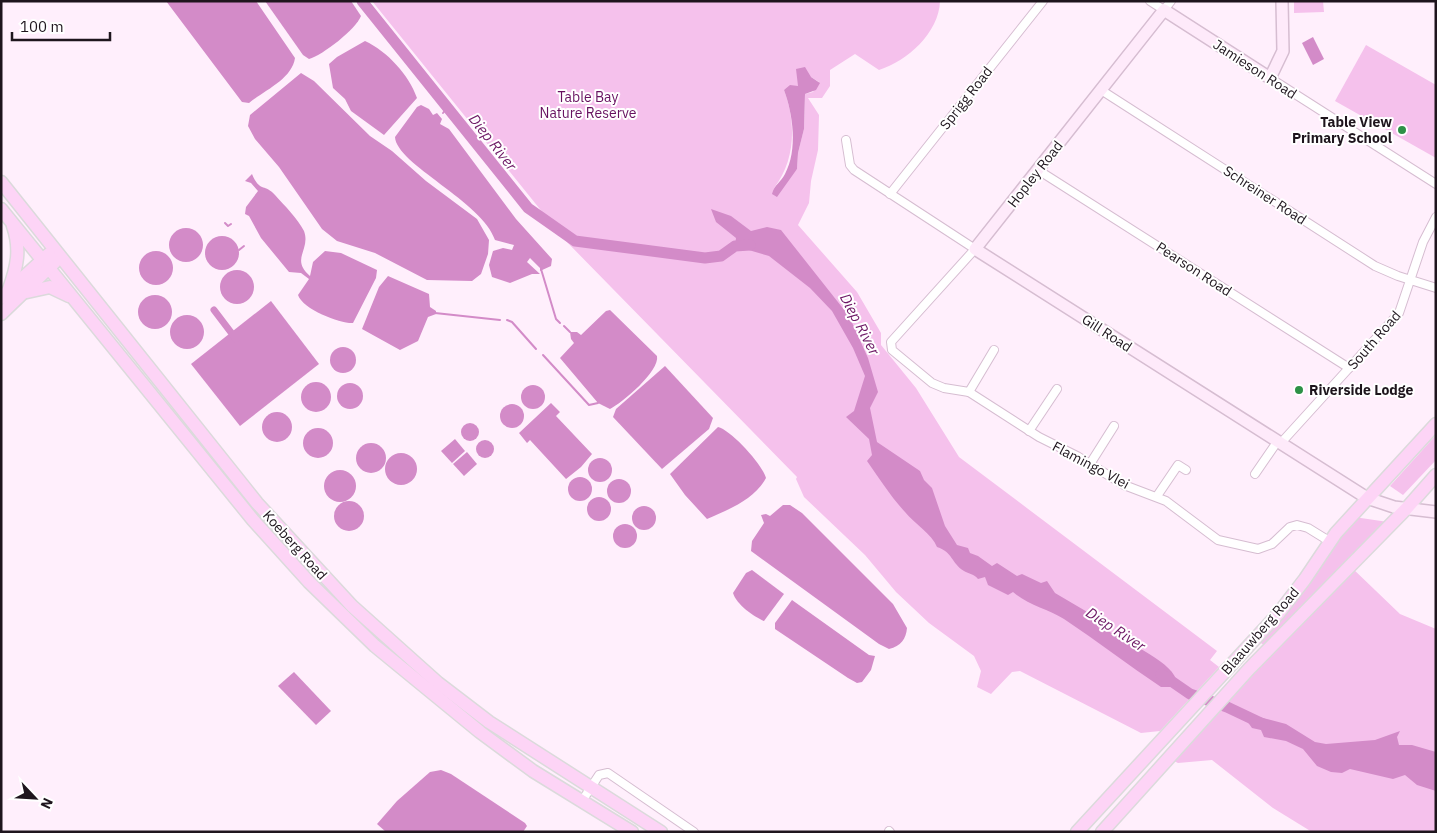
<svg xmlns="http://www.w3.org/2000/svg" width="1437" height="833" font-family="'IBM Plex Sans',sans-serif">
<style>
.green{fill:#f5c1ec;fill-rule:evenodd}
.water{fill:#d38bc8}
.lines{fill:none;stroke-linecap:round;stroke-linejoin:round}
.stream{stroke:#d38bc8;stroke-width:2}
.canal{stroke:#d38bc8;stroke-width:7}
.river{stroke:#d38bc8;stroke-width:11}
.street-casing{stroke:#d6bdd1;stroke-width:10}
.secondary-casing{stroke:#d6bdd1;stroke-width:14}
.primary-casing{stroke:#dbdadb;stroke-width:15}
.street{stroke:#fff;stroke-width:8}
.secondary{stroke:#feeafa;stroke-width:11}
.primary{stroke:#fdd4f6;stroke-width:12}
.poi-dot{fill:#2d9147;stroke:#fff;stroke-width:2}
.labels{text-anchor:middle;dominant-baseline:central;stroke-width:4;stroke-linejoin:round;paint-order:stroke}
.street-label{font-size:14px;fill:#1e151d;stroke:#fff}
.park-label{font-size:14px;fill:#671160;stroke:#fff}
.poi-label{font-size:14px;font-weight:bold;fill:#1e151d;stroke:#fff;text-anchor:end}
.water-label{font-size:15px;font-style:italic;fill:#6d1865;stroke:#fff}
</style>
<rect width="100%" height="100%" fill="#ffeffc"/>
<g class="green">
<path d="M372 1H940C939 33 907 61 879 70L855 54 830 70V86L822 98H808L819 115 818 150 811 181 809 203 798 225 857 292 881 333V345L916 388 959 457 1217 651 1210 660 1219 667 1160 731 1141 733 1020 671 1012 672 991 694 977 687 981 671 974 656 929 623 896 592 865 555 804 497 796 479 797 477 564 239ZM811 77 819 82 813 92 805 94 804 129 798 153 797 169 774 188C796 160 796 122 784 90L798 86Z"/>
<path d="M1294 1H1323L1324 12 1294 13Z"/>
<path d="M1366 45 1436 85V158L1335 101Z"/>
<path d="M1436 435V460L1403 495 1390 486Z"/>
<path d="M1354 517 1388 522 1267 647 1256 640Z"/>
<path d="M1350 566 1400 614 1436 629V832H1312L1273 808 1212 760 1178 763 1168 758Z"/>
</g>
<g class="water">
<path d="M166 1H256L295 58C292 79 265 90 249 103L242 102Z"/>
<path d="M265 1H351L361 16C356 29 323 55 309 59L303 55Z"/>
<path d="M1313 37 1324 59 1313 65 1302 43Z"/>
<path d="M365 41C387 51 409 75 417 98L384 135 351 111 345 99 333 88 329 64 337 57Z"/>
<path d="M805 67 811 77 820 83 816 90 805 94 804 129 798 153 797 169 777 197 772 194C774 185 781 182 785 174 798 150 793 114 784 90L790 85 798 86 796 69Z"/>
<path d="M301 73 314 81 370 136 392 151 426 181 477 219 489 240 488 254 481 274 472 281 427 280 375 253 337 241 322 229 279 167 255 139 248 126 250 115Z"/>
<path d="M421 105 429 109 433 115 437 113 442 119 440 124 449 129 516 219 552 259 551 266 540 271V268L530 258 527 262 540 274H532L510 283 492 277 489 265 493 251 503 248 512 250 514 245 495 240C483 202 396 164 395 137L417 107Z"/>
<path d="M252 174C260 193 264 183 275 195 284 205 298 219 304 231 311 250 290 259 310 276L313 262 325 251 341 253 377 270 376 278 353 323C342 324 303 310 298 295L309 279 301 273 289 272 261 238 249 216 245 214 246 207 258 191 251 183 245 181Z"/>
<path d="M711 209 731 216 751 231 767 227 781 230 849 316 868 358 878 392 870 408 877 442 920 471 924 480 932 488 945 526 957 545 968 548 970 553 978 556 992 566 997 563 1017 576 1022 574 1041 583 1047 581 1055 593 1089 613 1099 628H1103C1120 639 1170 660 1176 679L1170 687H1161C1128 665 1097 641 1064 619 1048 609 1028 605 1013 592L1008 595 988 585 985 577 978 579C974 574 969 574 964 571 951 563 953 552 937 547 932 534 915 524 905 512 891 497 879 478 867 461L872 455 869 439 846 417 854 411 865 376 853 348 832 311 810 288 769 256 735 246 736 238 716 222Z"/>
<circle cx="186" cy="245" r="17"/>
<circle cx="222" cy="253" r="17"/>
<circle cx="156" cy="268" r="17"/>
<circle cx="237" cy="287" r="17"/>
<path d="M388 276 429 294 430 307 436 311V314L428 317 418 341 400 350 362 329 379 287Z"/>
<circle cx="155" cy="312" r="17"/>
<path d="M271 301 319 364 240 426 191 364Z"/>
<path d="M610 310 657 356C660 371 622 403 610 409L598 403 560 358 574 343 571 339 570 332H577L581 335 606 311Z"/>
<circle cx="187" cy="332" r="17"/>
<circle cx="343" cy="360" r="13"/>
<path d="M665 366 713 418 709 429 662 469 613 417 616 409Z"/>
<circle cx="316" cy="397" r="15"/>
<circle cx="350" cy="396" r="13"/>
<circle cx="533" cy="397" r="12"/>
<path d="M551 403 560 412 556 416 592 454 581 467 566 479 530 440 527 443 519 433Z"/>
<circle cx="512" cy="416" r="12"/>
<circle cx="277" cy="427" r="15"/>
<circle cx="470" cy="432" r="9"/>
<path d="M718 427C731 430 763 465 766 478 755 499 728 510 707 519L685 495 670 474Z"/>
<circle cx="318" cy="443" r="15"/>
<path d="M455 439 465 451 452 463 441 451Z"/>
<circle cx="485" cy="449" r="9"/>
<circle cx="371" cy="458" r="15"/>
<path d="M467 452 477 464 464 476 453 464Z"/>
<circle cx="401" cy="469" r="16"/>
<circle cx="600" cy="470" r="12"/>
<circle cx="340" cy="486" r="16"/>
<circle cx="580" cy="489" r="12"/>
<circle cx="619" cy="491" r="12"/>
<circle cx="599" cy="509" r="12"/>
<circle cx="349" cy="516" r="15"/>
<path d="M783 505H790L802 513 893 604 907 628C906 639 901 646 889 649L879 644 751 551 752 541 764 523 761 515 766 514 770 516Z"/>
<circle cx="644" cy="518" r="12"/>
<circle cx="625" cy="536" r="12"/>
<path d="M752 570 784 594 764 621C754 617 736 604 733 593L746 573Z"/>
<path d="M792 600 869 655 875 656 871 670 862 682 857 683 848 678 775 629V623Z"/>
<path d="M294 672 331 711 316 725 278 686Z"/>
<path d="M1259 717 1286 724 1315 742 1326 744 1375 740 1400 731 1397 737 1399 745H1412L1436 752V791L1417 785 1405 775 1393 779 1350 769 1342 773 1331 772 1317 766 1303 749 1286 741 1264 737 1261 730 1252 728 1247 721Z"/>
<path d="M441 770 451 774 525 823 527 826 523 832H386L377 824 397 801 430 772Z"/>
</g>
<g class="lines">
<g class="stream">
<path d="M443 113 447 108"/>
<path d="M225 223 228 226 231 224"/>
<path d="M239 250 244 246"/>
<path d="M541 269 556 319 560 323"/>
<path d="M435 313 500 320"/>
<path d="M507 320 512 322 536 349"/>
<path d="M564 326 570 332"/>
<path d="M543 355 589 405 598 403"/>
</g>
<path class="canal" d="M214 310 236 339"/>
<g class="river">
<path d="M362 1 528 208 575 241 705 258 721 256 735 246 750 245"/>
<path d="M1161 674 1190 694 1227 707 1265 725"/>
</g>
<g class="street-casing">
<g id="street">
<path d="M1150 1 1164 10 1171 1"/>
<path d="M1270 78 1436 184"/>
<path d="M1101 90 1375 266 1398 276 1436 288"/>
<path d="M846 140 850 165 854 170 975 249 891 342 892 350 932 383 944 388 969 392 1039 437 1077 456 1124 485 1166 501 1218 540 1258 549 1272 544 1290 527 1297 525 1308 528 1329 541"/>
<path d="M1038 170 1349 368"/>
<path d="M890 194 1043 1"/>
<path d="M969 392 994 350"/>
<path d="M1029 431 1057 389"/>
<path d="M1280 444 1399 313 1423 242 1436 217"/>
<path d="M1090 464 1114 426"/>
<path d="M1255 474 1277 442"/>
<path d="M1157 496 1178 465 1186 470"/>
<path d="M582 801 599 775 608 773 694 832"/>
<path d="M889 831 890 832"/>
</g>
</g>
<g class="secondary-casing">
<path id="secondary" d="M1282 1 1283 51 1270 78 1164 10 975 249 1367 498 1394 507 1436 512"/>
</g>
<g class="primary-casing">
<g id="primary">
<path d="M1 182 257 503 352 606 438 683 489 722 661 832"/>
<path d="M1 209 253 520 309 582 375 646 480 732 533 771 632 832"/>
<path d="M9 289C17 267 21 249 13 226"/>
<path d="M27 292 50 287 69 296"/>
<path d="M1 298 49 254"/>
<path d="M1 314 55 262"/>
<path d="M1077 832 1278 614 1305 579 1336 533 1436 424"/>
<path d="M1102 832 1249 669 1406 509 1436 475"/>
</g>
</g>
<use href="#street" class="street"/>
<use href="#secondary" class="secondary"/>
<use href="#primary" class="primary"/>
</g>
<g class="poi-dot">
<circle cx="1402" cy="130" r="5"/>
<circle cx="1299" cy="390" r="5"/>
</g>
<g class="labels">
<g class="street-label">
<text transform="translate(1255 69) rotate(33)">Jamieson Road</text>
<text transform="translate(966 98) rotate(-52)">Sprigg Road</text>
<text transform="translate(1035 174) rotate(-52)">Hopley Road</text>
<text transform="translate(1265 195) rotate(33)">Schreiner Road</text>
<text transform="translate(1194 269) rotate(33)">Pearson Road</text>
<text transform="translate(1107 333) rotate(33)">Gill Road</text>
<text transform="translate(1374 340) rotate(-49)">South Road</text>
<text transform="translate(1091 465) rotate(28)">Flamingo Vlei</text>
<text transform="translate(295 545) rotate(48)">Koeberg Road</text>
<text transform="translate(1260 631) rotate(-49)">Blaauwberg Road</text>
</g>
<g class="park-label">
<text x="588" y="97">Table Bay<tspan x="588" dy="16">Nature Reserve</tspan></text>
</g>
<g class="poi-label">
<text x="1392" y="122">Table View<tspan x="1392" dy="16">Primary School</tspan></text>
<text x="1309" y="390" text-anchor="start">Riverside Lodge</text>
</g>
<g class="water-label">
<text transform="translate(493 142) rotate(52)">Diep River</text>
<text transform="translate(860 324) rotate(62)">Diep River</text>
<text transform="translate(1116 629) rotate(33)">Diep River</text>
</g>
</g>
<rect width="1437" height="833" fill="none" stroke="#1e151d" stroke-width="5"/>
<g transform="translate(35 798) rotate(115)" stroke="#ffffff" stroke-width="4" paint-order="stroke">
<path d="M0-4L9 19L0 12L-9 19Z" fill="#1e151d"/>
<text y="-8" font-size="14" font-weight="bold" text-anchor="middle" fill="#1e151d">N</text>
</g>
<path d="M12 32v8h98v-8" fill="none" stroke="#1e151d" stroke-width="2.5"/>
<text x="20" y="32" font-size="15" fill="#1e151d" stroke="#ffffff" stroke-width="4" paint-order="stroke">100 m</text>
</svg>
